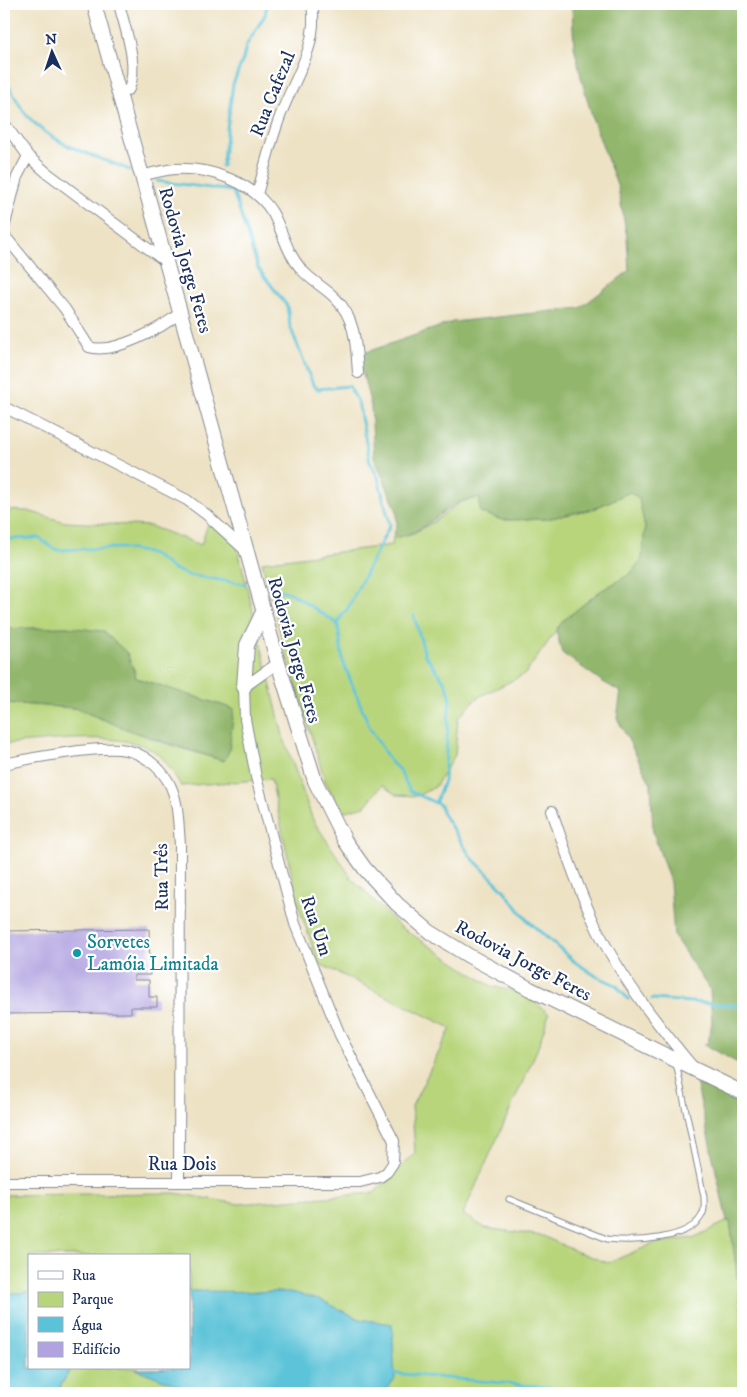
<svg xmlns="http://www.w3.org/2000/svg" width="747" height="1397" font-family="'IM FELL DW Pica',serif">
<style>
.green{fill:#b8d57c;stroke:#6a826d}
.forest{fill:#92b66c;stroke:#567265}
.water{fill:#5bc3d8;stroke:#3b799b}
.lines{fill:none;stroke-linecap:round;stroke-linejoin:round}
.stream{stroke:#5bc3d8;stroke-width:3}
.building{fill:#b0a3e0}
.service-casing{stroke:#848891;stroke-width:7}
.minor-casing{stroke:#848891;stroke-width:12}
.secondary-casing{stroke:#848891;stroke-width:16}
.service{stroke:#fff;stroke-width:5}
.minor{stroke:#fff;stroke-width:10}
.secondary{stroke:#fff;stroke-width:14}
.culture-dot{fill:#0f9aa8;stroke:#fff;stroke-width:2}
.labels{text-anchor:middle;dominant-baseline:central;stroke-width:4.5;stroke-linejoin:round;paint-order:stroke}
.street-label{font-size:19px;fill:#1b2f5e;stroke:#fff}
.culture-label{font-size:19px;fill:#0d838f;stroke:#fff;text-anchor:start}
</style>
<rect width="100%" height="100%" fill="#fff"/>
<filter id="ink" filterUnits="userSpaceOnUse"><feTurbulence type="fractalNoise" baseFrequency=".02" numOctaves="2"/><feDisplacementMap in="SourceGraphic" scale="10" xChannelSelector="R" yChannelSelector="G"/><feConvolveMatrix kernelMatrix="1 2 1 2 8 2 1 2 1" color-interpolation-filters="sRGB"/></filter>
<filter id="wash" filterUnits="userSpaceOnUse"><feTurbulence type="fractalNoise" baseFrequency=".0096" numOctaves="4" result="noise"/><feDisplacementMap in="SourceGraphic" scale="20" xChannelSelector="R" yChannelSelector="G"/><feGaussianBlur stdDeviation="1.12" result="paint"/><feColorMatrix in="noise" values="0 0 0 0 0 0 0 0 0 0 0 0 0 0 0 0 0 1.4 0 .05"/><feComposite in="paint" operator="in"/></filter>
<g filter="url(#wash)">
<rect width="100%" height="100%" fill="#ede2c4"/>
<g class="green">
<path d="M630 492 639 499 645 528 642 559 630 574 599 592 564 620 525 674 477 698 458 718 455 755 435 787 417 796 396 795 382 785 365 806 342 812 325 781 282 638 262 562 392 545 393 538 414 533 432 523 461 502 480 497V512L502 520 546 519 593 509Z"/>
<path d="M4 510 28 511 65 522 150 526 201 545 210 518 231 538 234 533 283 736 313 820 351 877 399 926 491 986 525 994 549 1014 537 1050 463 1214 485 1228 543 1236 575 1251 608 1263 655 1243 693 1238 730 1220 743 1322V1393H383L392 1324 359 1319 319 1299 267 1293 189 1291V1256H29V1292L4 1294V1195L175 1193 239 1204 374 1193 415 1153 412 1106 451 1028 318 963 298 904 271 779 181 786C175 776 168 763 159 755 130 728 42 742 4 744V703L75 708 164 743 224 761 234 709 136 678 134 668 67 627 4 629Z"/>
<path d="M71 1368H135L197 1393H57Z"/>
</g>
<g class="forest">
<path d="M568 4H743V1066L704 1044 708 1043 712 1022 710 990 674 936 670 882 653 832 651 784 617 718 621 692 603 682 562 653 556 630 564 620 599 592 630 574 642 559 645 528 639 499 630 492 593 509 546 519 502 520 480 512V498C473 499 466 500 460 502 434 515 425 533 393 538L397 525V511L374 457 371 406 358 355 453 322 580 308 629 271 627 237 618 188 593 120 582 81 574 46 572 9Z"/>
<path d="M67 627 103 631 127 653 136 678 234 709 229 751 224 761 131 731 75 708 4 703V629Z"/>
<path d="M695 1077 743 1101V1322L730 1221H727Z"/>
</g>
<g class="water">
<path d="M189 1291 290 1292 319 1299 359 1319 392 1324 395 1379 383 1393H197L136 1369 189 1368Z"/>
<path d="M29 1292V1368H71L56 1393H4V1294Z"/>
</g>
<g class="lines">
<g class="stream">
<path d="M4 80C13 90 17 103 25 113 51 146 94 155 130 170"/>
<path d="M222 166 233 84 243 59 246 46 265 15 267 4"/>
<path d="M157 181 233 191 258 268 287 306 290 326 313 385 318 389 349 386 358 402 370 462 378 477 390 525 348 608 340 618 338 626 343 662 370 728 390 761 400 771 410 791 440 805 443 814 471 857 503 889 527 920 575 962 596 976 616 985 628 999"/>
<path d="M4 539 39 538 56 550 121 548 144 552 155 556 173 569 188 575 245 584"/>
<path d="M266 586 291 593 338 624"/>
<path d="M414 616 425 655 445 682 450 695 444 781 436 801"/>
<path d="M652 999 743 1006"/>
<path d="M392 1373 610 1393"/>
</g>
</g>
<g id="blocks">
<path class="building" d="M149 929 150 975H134V980H149V997H157V1007H131V1013L4 1014V931Z"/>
</g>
</g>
<g filter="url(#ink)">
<use href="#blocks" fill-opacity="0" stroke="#848891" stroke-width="1"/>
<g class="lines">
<g class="service-casing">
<path id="service" d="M509 1199 607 1239C632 1242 692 1241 703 1213 705 1208 704 1202 704 1197L676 1063"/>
</g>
<g class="minor-casing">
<g id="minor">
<path d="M119 4C125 29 139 64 129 89L120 94"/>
<path d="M4 123 28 156 46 172 166 262"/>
<path d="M141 176C152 173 164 170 175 169 209 167 253 182 272 212 283 231 286 252 301 269 311 281 326 288 336 299 356 319 356 346 358 373"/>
<path d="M257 195C264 168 271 140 281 114 295 77 319 45 312 4"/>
<path d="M4 228 17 177 28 156"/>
<path d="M4 235 65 309 89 347C114 355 162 328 181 312"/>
<path d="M4 407 187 500 207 515 246 551"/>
<path d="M4 764C31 758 100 745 126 750 142 753 159 766 168 781 179 800 178 823 180 844L179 1182"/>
<path d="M552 811C565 851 579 891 597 929 622 979 657 1024 693 1067"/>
<path d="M4 1182H360L380 1177 387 1172 393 1163 394 1141 340 1035 295 924 256 777 245 719 244 687 278 663"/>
</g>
</g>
<g class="secondary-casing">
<g id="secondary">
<path d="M94 4 278 663 315 781 345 841 365 869 397 904 430 932 469 956 530 989 743 1093"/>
<path d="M244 687 247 645 263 612"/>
</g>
</g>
<use href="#service" class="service"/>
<use href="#minor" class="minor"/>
<use href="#secondary" class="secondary"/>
</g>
</g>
<circle class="culture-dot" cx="77" cy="953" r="5"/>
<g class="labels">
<g class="street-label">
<text transform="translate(273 94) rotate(-68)">Rua Cafezal</text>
<text transform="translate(185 260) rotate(74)">Rodovia Jorge Feres</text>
<text transform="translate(294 650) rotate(74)">Rodovia Jorge Feres</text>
<text transform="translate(162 877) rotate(-91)">Rua Três</text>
<text transform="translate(316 926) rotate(71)">Rua Um</text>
<text transform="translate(523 961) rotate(28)">Rodovia Jorge Feres</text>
<text x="182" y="1164">Rua Dois</text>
</g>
<g class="culture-label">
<text x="87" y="942">Sorvetes<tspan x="87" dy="22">Lamóia Limitada</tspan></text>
</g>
</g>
<rect width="747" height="1397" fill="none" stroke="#fff" stroke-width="20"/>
<rect x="28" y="1254" width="162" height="115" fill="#ffffff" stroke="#a4acbf"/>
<rect x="38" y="1271" width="25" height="8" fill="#ffffff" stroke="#a4acbf"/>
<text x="72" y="1280" font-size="15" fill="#1b2f5e">Rua</text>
<rect x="38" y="1292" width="25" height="15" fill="#b8d57c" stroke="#a4acbf"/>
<text x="72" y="1304" font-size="15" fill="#1b2f5e">Parque</text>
<rect x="38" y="1317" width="25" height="15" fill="#5bc3d8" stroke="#a4acbf"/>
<text x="72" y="1330" font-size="15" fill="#1b2f5e">Água</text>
<rect x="38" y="1342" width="25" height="15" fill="#b0a3e0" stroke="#a4acbf"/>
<text x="72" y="1354" font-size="15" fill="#1b2f5e">Edifício</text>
<g transform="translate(52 52) rotate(357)" stroke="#ffffff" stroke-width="4" paint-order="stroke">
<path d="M0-4L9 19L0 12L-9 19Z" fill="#1b2f5e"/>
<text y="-8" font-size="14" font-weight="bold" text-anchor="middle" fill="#1b2f5e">N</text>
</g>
</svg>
